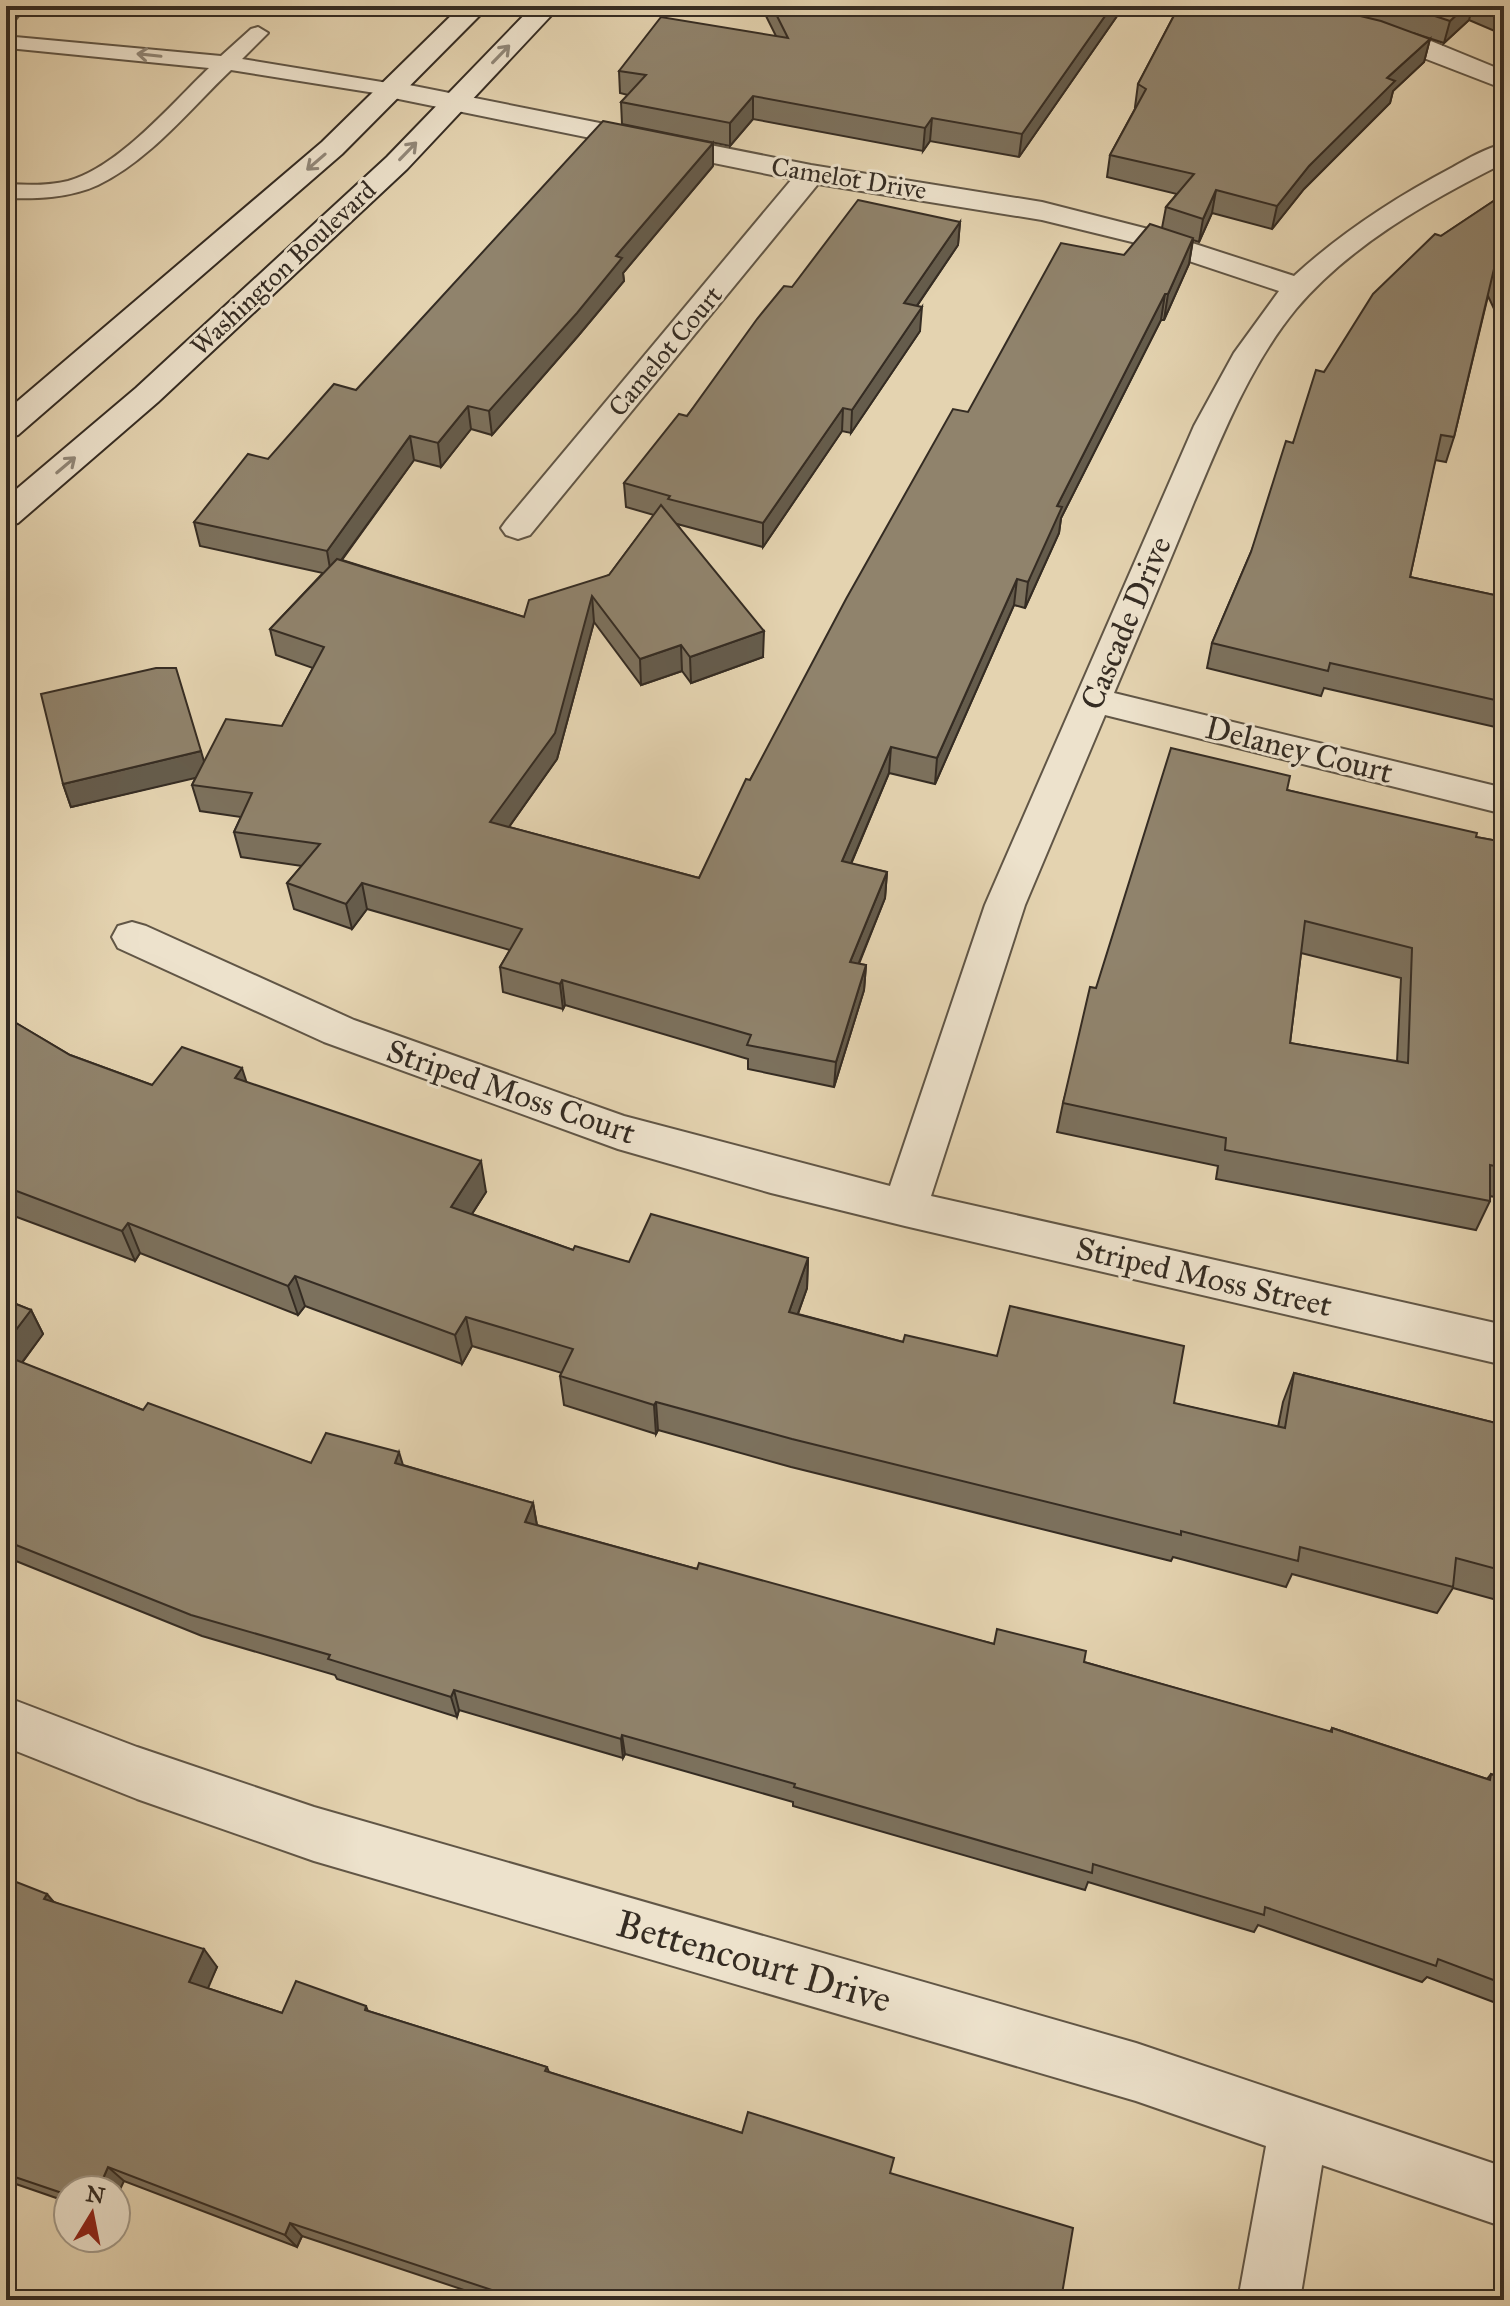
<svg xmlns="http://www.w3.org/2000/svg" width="1510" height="2306" font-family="'IM FELL Great Primer',serif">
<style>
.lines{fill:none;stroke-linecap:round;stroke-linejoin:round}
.service-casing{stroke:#615646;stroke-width:4}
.minor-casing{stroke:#615646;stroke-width:4}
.secondary-casing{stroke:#352c23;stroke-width:4}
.service{fill:#ede2cc;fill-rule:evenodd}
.minor{fill:#ede2cc;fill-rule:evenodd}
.secondary{fill:#ede2cc;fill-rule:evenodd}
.wall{fill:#7c715d;stroke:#352c23;stroke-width:2;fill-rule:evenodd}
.shaded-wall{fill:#655c4c;stroke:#352c23;stroke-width:2}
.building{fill:#90836c;stroke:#352c23;stroke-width:2;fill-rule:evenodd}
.oneway{stroke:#918778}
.labels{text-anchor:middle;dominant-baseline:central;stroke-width:6;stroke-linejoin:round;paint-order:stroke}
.far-street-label{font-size:26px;fill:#352c23;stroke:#ede2cc}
.street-label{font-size:32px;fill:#352c23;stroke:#ede2cc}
.near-street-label{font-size:38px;fill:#352c23;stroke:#ede2cc}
</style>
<rect width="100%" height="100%" fill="#e4d3b0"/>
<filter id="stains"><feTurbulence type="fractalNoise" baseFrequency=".0025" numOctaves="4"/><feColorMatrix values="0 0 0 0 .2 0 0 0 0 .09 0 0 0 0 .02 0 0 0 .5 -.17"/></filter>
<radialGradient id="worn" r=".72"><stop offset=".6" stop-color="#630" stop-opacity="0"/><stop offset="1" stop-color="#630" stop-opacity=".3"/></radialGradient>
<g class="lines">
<g class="service-casing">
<g id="service">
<path d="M6 6H26L13 22 6 24Z"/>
<path d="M258 27 268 33 242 59 394 84 405 90 394 96 231 70C190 109 150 160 98 185 70 198 37 199 6 198V184C27 185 48 186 68 181 119 167 172 103 209 68L8 48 6 32 15 37 221 56 251 29Z"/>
</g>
</g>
<g class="minor-casing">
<g id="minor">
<path d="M1251 6H1305L1366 20 1426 39 1504 71V89L1377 40 1255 11Z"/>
<path d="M394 82 811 165 1042 202 1152 230 1294 276C1342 232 1396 197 1453 167 1469 158 1486 148 1504 144V163C1430 200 1350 245 1296 309 1250 365 1222 436 1194 502 1168 566 1141 629 1114 693L1504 788V814L1105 715 1025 905 931 1196 1504 1325V1365L905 1226 771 1193 618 1149 324 1042 118 948 112 937 118 926 132 922 146 926 354 1020 624 1116 890 1186 985 905 1194 426 1234 353 1279 291 1132 242 1042 220 818 184 530 535 518 539 506 535 501 528 506 521 792 179 384 96 380 90 384 84Z"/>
<path d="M6 1697 137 1747 314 1807 1136 2043 1504 2167V2227L1322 2165 1300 2300H1238L1266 2146 1136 2101 314 1861 137 1799 6 1747Z"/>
</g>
</g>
<g class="secondary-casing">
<g id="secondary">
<path d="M461 6H489L342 154 18 435 6 438V411L322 142Z"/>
<path d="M533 6H560L407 169 158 402 18 523 6 526V498L136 388 387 157Z"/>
</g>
</g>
<use href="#service" class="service"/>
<use href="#minor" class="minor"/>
<use href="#secondary" class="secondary"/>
</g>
<g class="wall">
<path d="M761 6H1124L1019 157 930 141 923 151 753 119 730 146 622 124 621 102 628 95 620 93 619 71 776 36Z"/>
<path d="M1179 6H1504V35L1469 20 1444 43 1413 33 1430 39 1424 62 1393 91 1390 103 1304 189 1272 229 1212 213 1199 242 1193 240 1189 264 1164 320H1161L1061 518 1059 533 1025 608 1014 605 935 784 889 773 851 864 887 872 885 898 859 964 866 965 864 990 834 1087 748 1069V1059L565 1005 563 1009 503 992 500 967 510 950 367 909 352 929 294 909 287 883 302 866 241 857 234 832 241 817 200 811 192 785 196 777 71 807 63 784 204 762 282 726 313 668 276 655 270 629 323 573 200 546 194 522 268 459 356 390 713 166 623 273 624 281 578 336 492 435 471 429 441 467 414 460 342 560 524 617 609 575 654 515 626 507 624 483 687 416 792 287 960 222 958 245 917 306 920 331 851 433 842 431 763 547 677 524 763 657 691 683 682 671 641 685 594 622 557 759 509 827 699 878 750 780 968 412 1124 255 1162 228 1166 207 1177 194 1107 177 1110 155 1136 107H1135L1138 84Z"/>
<path d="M1504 194V330L1488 296 1454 437 1446 462 1435 460 1410 577 1504 597V729L1324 688 1321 696 1207 668 1212 643 1251 552 1293 443 1324 372 1441 236Z"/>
<path d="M1287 790 1476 837 1504 842V1199L1490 1196V1201L1476 1230 1216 1179 1218 1166 1057 1132 1063 1103 1096 988ZM1301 953 1401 978 1397 1062 1290 1043Z"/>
<path d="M6 1017 70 1055 152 1085 246 1082 486 1192 472 1214 573 1250 629 1262 808 1258 807 1288 798 1314 903 1342 1278 1427 1283 1402 1294 1373 1504 1425V1602L1453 1588 1437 1613 1292 1574 1286 1587 1173 1557 1171 1561 791 1467 658 1430 656 1434 564 1405 560 1376 562 1373 472 1346 462 1364 305 1306 298 1315 140 1253 135 1261 6 1213Z"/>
<path d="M6 1300 31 1310 43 1334 22 1363 143 1410 311 1463 403 1465 533 1503 537 1525 697 1569 994 1644 1084 1662 1330 1732 1332 1728 1487 1779 1491 1774 1504 1779V2006L1427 1977 1422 1982 1258 1925 1254 1932 1088 1882 1085 1890 793 1806V1802L625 1754 623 1758 459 1710 457 1717 337 1679 335 1675 202 1636 6 1557Z"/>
<path d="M6 1878 54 1902 217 1967 207 1988 282 2013 366 2006 368 2011 547 2067 549 2072 742 2133 890 2173 1061 2300H494L302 2236 297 2247 124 2181 68 2190V2202L13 2183 6 2178Z"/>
</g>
<g class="shaded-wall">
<path d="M1112 6H1124L1019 157 1022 134Z"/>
<path d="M1466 6H1473L1469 20 1444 43 1450 21Z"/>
<path d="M1430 39 1424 62 1393 91 1390 103 1304 189 1272 229 1277 206 1309 166 1387 78Z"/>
<path d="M753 96V119L730 146V123Z"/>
<path d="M932 118 930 141 923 151 925 128Z"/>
<path d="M713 143V166L623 273 624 281 578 336 492 435 489 411 616 256Z"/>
<path d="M1216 190 1212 213 1199 242 1203 219Z"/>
<path d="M960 222 958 245 903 326 904 303Z"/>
<path d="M1193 238 1189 264 1164 320 1168 294Z"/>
<path d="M1165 294 1161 320 1061 518 1059 533 1025 608 1028 582 1057 506Z"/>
<path d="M922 307 920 331 851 433 852 410Z"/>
<path d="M468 406 471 429 441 467 438 443Z"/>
<path d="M843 408 842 431 763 547V523Z"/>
<path d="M410 436 414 460 331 574 327 551Z"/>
<path d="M1017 579 1014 605 935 784 937 758Z"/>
<path d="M592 596 594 622 557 759 494 848 490 822Z"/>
<path d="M764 631 763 657 691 683 690 657Z"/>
<path d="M681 645 682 671 641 685 640 659Z"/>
<path d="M891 747 889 773 841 887 842 861Z"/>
<path d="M201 751 208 775 71 807 63 784Z"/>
<path d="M887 872 885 898 849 987 850 962Z"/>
<path d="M362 883 367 909 352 929 346 904Z"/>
<path d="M866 965 864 990 834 1087 836 1062Z"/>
<path d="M562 980 565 1005 563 1009 560 984Z"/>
<path d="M242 1068 252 1099 235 1078Z"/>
<path d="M481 1161 486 1192 457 1237 451 1207Z"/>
<path d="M128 1223 140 1253 135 1261 122 1231Z"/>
<path d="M808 1258 807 1288 788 1341 789 1312Z"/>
<path d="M295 1276 305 1306 298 1315 288 1286Z"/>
<path d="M31 1310 43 1334 11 1377 6 1367V1343Z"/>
<path d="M466 1317 472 1346 462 1364 455 1335Z"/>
<path d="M656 1402 658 1430 656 1434 654 1405Z"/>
<path d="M399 1452 406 1475 395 1463Z"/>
<path d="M533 1503 537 1526 525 1522Z"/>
<path d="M454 1690 459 1710 457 1717 451 1697Z"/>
<path d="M622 1735 625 1754 623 1758 621 1739Z"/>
<path d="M47 1894 63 1913 44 1899Z"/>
<path d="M204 1949 217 1967 203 2000 189 1982Z"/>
<path d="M108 2167 124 2181 116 2198V2190H98Z"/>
<path d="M290 2223 302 2236 297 2247 285 2235Z"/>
</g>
<g class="building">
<path d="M772 6H1112L1022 134 932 118 925 128 753 96 730 123 621 102 646 75 619 71 661 17 788 38Z"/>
<path d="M1179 6H1319L1381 21 1430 39 1387 78 1395 81 1309 166 1277 206 1216 190 1203 219 1166 207 1194 174 1110 155 1146 89 1138 84Z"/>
<path d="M1405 6H1466L1450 21Z"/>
<path d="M1494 6H1504V10Z"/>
<path d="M603 121 713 143 616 256 622 258 577 313 489 411 468 406 438 443 410 436 327 551 194 522 248 454 268 459 334 384 356 390Z"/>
<path d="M1504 194V289L1494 269 1454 437 1441 435 1410 577 1504 597V702L1330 663 1328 671 1212 643 1251 552 1286 441 1293 443 1316 370 1324 372 1373 294 1435 234 1441 236Z"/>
<path d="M858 200 960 222 904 303 922 307 852 410 843 408 763 523 668 499 670 496 624 483 679 414 687 416 757 319 784 286 792 287Z"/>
<path d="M1150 224 1193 238 1168 294H1165L1057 506 1062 507 1028 582 1017 579 937 758 891 747 842 861 887 872 850 962 866 965 836 1062 747 1045 751 1035 562 980 560 984 500 967 522 929 362 883 346 904 287 883 320 844 234 832 252 793 192 785 226 719 282 726 324 647 270 629 337 559 524 617 529 600 609 575 661 505 764 631 690 657 681 645 640 659 592 596 555 733 490 822 699 878 746 779 750 780 846 599 953 409 968 412 1061 243 1124 255Z"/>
<path d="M156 668H176L201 751 63 784 41 694Z"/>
<path d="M1171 748 1290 776 1287 790 1477 833 1476 837 1504 842V1168L1490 1165V1201L1225 1150 1226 1138 1063 1103 1090 987 1096 988ZM1305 921 1412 948 1408 1063 1290 1043Z"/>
<path d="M6 1017 70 1055 152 1085 182 1047 242 1068 235 1078 481 1161 451 1207 573 1250 575 1246 629 1262 651 1214 808 1258 789 1312 903 1342 905 1335 997 1356 1010 1306 1184 1346 1174 1403 1285 1428 1294 1373 1504 1425V1571L1456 1558 1453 1587 1300 1547 1298 1561 1181 1531V1535L792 1439 656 1402 654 1405 560 1376 573 1349 466 1317 455 1335 295 1276 288 1286 128 1223 122 1231 6 1187Z"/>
<path d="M6 1300 31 1310 6 1343Z"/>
<path d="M6 1356 143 1410 148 1403 311 1463 326 1433 399 1452 395 1463 533 1503 525 1522 697 1569 699 1563 994 1644 997 1629 1086 1651 1084 1662 1332 1732V1728L1490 1780 1491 1774 1504 1779V1984L1438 1959 1436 1966 1265 1907 1264 1915 1093 1864 1092 1873 794 1787 795 1784 622 1735 621 1739 454 1690 451 1697 328 1659 330 1655 191 1615 6 1541Z"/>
<path d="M6 1878 47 1894 44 1899 204 1949 189 1982 282 2013 296 1981 366 2006 365 2010 547 2067 545 2071 742 2133 748 2112 894 2158 890 2173 1073 2228 1061 2300H509L510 2296 290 2223 285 2235 108 2167 98 2190H68V2195L6 2174V2144L7 2140H6Z"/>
</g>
<defs><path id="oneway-shaft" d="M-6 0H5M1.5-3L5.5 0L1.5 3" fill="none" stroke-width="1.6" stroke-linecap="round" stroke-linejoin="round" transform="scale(2)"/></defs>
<g class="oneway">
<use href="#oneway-shaft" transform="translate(501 54) rotate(-46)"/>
<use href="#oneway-shaft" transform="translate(149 55) rotate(-174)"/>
<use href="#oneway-shaft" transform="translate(408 151) rotate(-46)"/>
<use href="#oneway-shaft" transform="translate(316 162) rotate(139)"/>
<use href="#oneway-shaft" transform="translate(66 465) rotate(-40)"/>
</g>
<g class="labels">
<g class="far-street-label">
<text transform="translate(849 178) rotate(9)">Camelot Drive</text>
<text transform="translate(283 268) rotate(-43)">Washington Boulevard</text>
<text transform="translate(665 351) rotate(-50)">Camelot Court</text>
</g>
<g class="street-label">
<text transform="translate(1126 623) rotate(-67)">Cascade Drive</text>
<text transform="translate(1299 750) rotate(14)">Delaney Court</text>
<text transform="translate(511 1092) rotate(19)">Striped Moss Court</text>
<text transform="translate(1204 1277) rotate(13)">Striped Moss Street</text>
</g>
<g class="near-street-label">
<text transform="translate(754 1961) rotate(16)">Bettencourt Drive</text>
</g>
</g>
<rect width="1510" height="2306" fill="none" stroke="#e4d3b0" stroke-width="32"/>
<rect x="8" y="8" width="1494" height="2290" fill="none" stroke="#352c23" stroke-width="4"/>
<rect x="16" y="16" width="1478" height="2274" fill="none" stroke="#352c23" stroke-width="2"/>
<g transform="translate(92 2214) rotate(10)"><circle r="38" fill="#ede2cc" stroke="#a39988" stroke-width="2"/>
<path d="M0-6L14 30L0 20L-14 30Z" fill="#8f2418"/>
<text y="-12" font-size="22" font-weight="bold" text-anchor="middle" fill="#352c23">N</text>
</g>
<rect width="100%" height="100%" filter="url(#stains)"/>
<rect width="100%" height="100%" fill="url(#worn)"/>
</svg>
